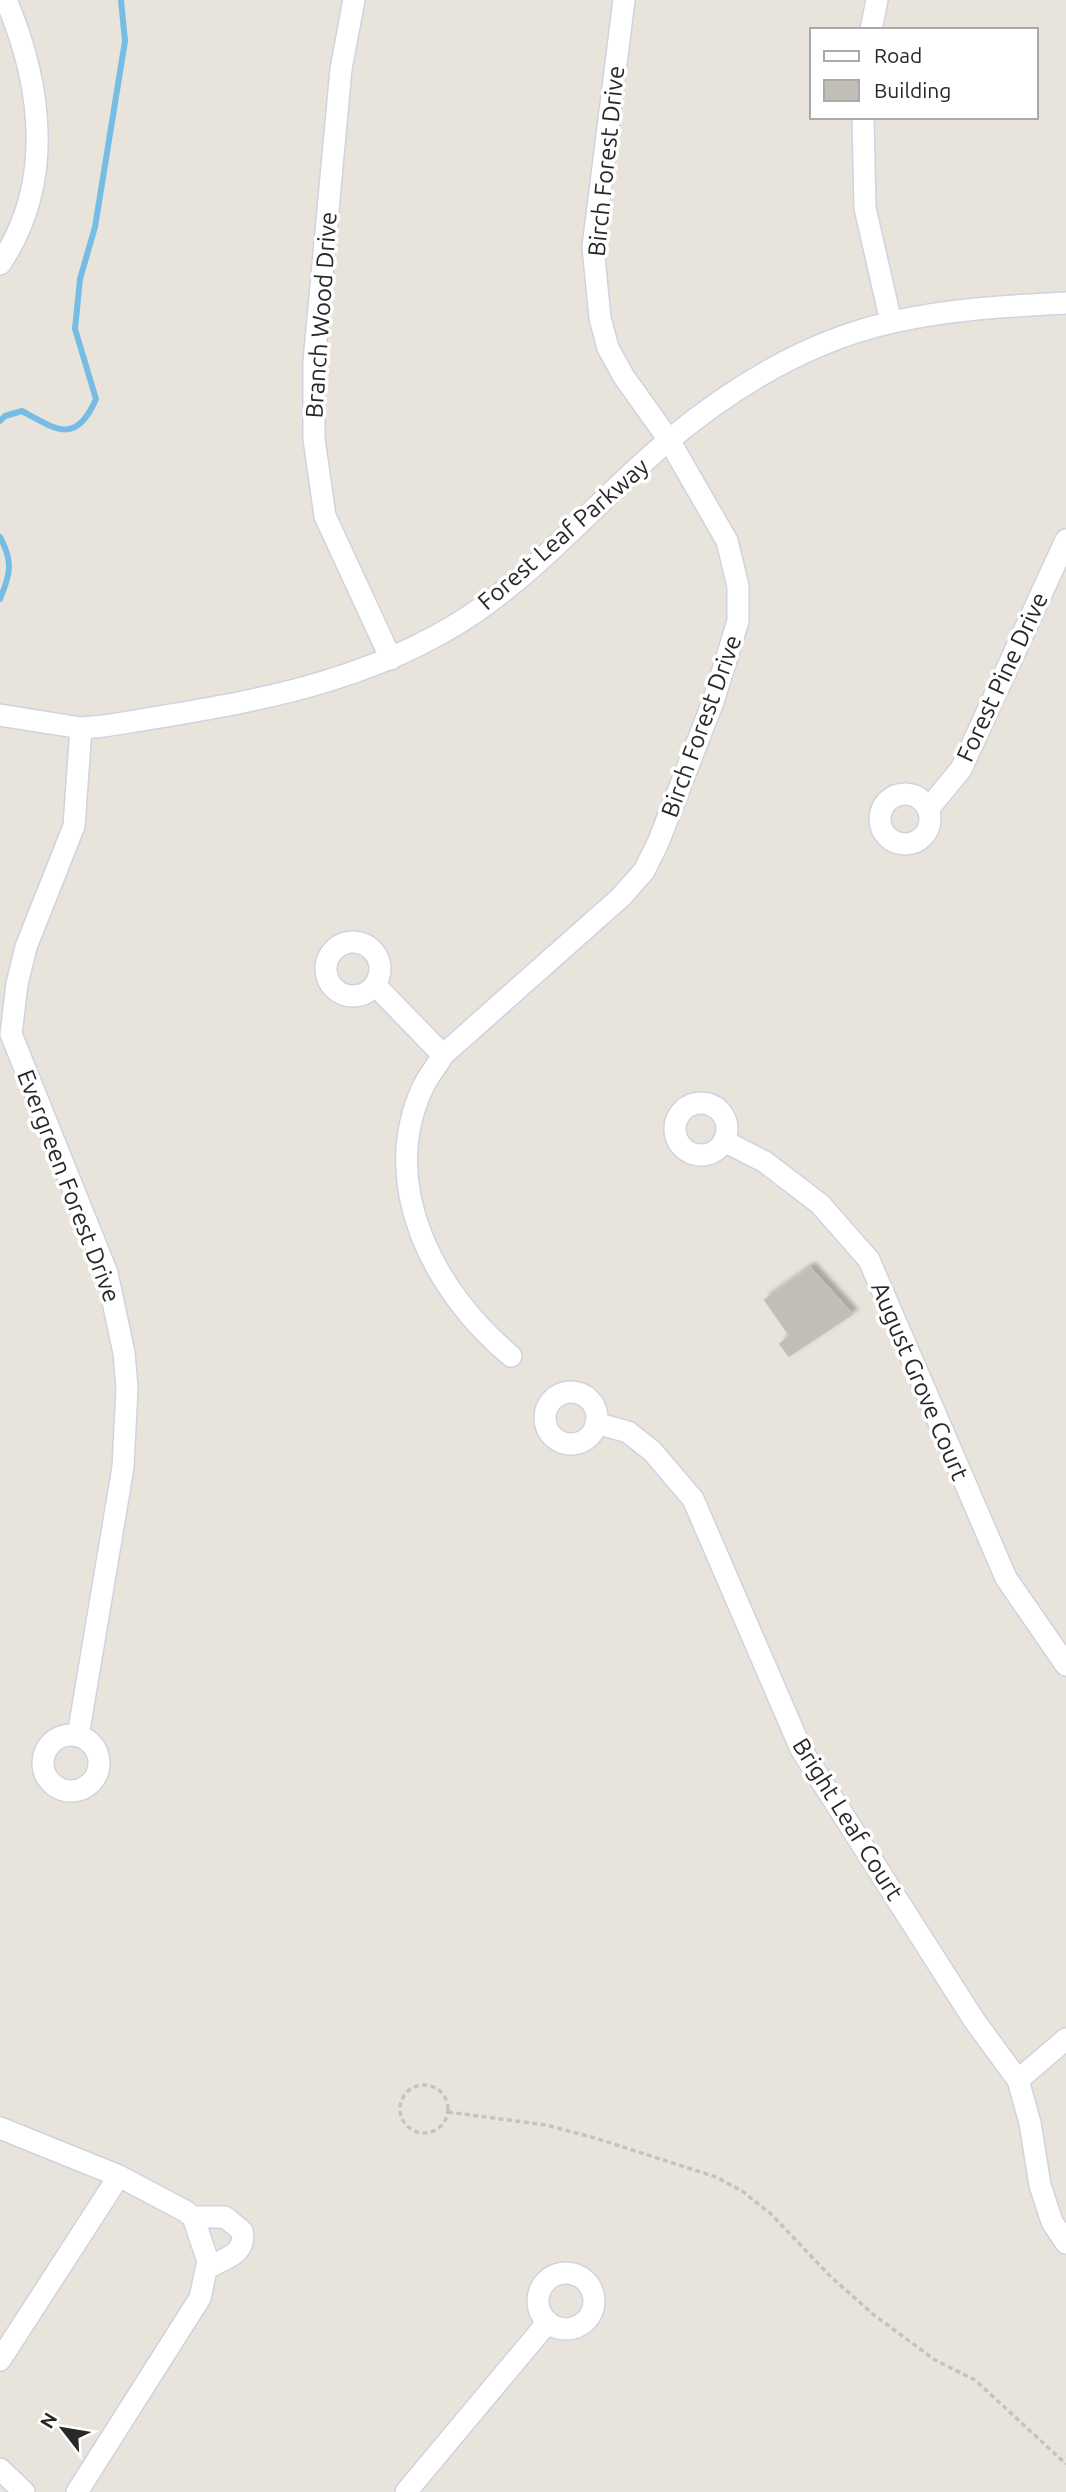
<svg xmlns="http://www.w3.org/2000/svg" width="1066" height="2492" font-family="Ubuntu,sans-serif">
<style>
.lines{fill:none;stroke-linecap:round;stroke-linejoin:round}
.stream{stroke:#75bde4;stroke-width:6}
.building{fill:#c2beb6;stroke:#c4c0b5;stroke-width:2;filter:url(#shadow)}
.minor-casing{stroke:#d0d2e0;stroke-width:24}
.path{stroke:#c3c3c3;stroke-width:3.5;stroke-dasharray:5 3.5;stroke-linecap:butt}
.minor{stroke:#fff;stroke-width:21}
.labels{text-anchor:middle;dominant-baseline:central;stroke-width:7;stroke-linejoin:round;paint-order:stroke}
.street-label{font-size:24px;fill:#282828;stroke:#fff}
</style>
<defs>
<filter id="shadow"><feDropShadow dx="5" dy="-5" stdDeviation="2" flood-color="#0004"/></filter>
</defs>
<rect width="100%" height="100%" fill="#e9e4db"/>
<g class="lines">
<g class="stream">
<path d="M0 421 5 416 22 411C57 430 76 445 96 399L75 329 80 279 95 227 125 41 121 0"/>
<path d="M0 537C13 561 11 573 0 599"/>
</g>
</g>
<path class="building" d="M810 1268 852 1314 789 1356 780 1344 790 1336 765 1300Z"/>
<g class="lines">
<g class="minor-casing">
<g id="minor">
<path d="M354 0 341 69 314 362V439L325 516 391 659"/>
<path d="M871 30 877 0"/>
<path d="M863 117 865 208 891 322"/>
<path d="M0 264C55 183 42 85 6 0"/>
<path d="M0 715 81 728 104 726C233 705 363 688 474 613 546 564 603 495 669 440 734 386 811 340 893 322 950 309 1008 306 1066 303"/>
<circle cx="905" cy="819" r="25"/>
<path d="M929 808 961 769 1066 540"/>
<circle cx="353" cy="969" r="27"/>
<path d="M375 985 443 1055"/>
<circle cx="701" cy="1129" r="26"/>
<path d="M724 1141 765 1162 820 1204 869 1260 1006 1578 1066 1665"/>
<path d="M511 1356C435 1293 377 1185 423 1087 428 1076 437 1066 443 1055L621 897 644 871 658 843 713 702 738 621V586L727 541 669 440 624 377 608 348 600 318 593 247 624 0"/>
<circle cx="571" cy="1418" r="26"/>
<path d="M596 1423 628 1432 652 1451 693 1499 801 1749 974 2020 1018 2080 1030 2123 1040 2185 1052 2222 1066 2243"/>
<circle cx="71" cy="1763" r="28"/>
<path d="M78 1736 123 1467 127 1388 124 1353 107 1273 11 1034 17 984 26 947 74 826 81 728"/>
<path d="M1018 2080 1066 2039"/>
<path d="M0 2128 119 2176 185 2211 193 2217 208 2261 200 2298 77 2492"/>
<path d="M193 2217H225L242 2231C247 2254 224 2259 207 2268"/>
<circle cx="566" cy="2301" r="28"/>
<path d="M0 2360 119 2176"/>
<path d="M0 2469 24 2492"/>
<path d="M406 2492 548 2322"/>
</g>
</g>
<g class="path">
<circle cx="424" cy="2109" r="24"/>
<path d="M448 2112 546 2125 595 2138 716 2177 742 2191 771 2214 831 2277 874 2315 935 2360 975 2380 1066 2464"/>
</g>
<use href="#minor" class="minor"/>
</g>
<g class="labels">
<g class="street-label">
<text transform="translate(606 161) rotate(-84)">Birch Forest Drive</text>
<text transform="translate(321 315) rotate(-86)">Branch Wood Drive</text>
<text transform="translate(563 534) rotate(-41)">Forest Leaf Parkway</text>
<text transform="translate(1002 677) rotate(-65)">Forest Pine Drive</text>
<text transform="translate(701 726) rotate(-70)">Birch Forest Drive</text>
<text transform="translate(69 1186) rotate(69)">Evergreen Forest Drive</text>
<text transform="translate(920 1381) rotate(67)">August Grove Court</text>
<text transform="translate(848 1819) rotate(58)">Bright Leaf Court</text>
</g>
</g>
<rect x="810" y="28" width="228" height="91" fill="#ffffff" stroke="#a9a9a9" stroke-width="2"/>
<rect x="824" y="51" width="35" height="10" fill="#ffffff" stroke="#a9a9a9" stroke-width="2"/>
<text x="874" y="63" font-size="21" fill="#282828">Road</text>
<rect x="824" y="80" width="35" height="21" fill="#c2beb6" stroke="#a9a9a9" stroke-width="2"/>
<text x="874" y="98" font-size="21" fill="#282828">Building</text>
<g transform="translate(63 2429) rotate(301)" stroke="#ffffff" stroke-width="5" paint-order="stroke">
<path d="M0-5L12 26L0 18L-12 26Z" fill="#282828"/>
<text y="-10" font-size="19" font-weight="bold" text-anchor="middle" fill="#282828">N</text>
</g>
</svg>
